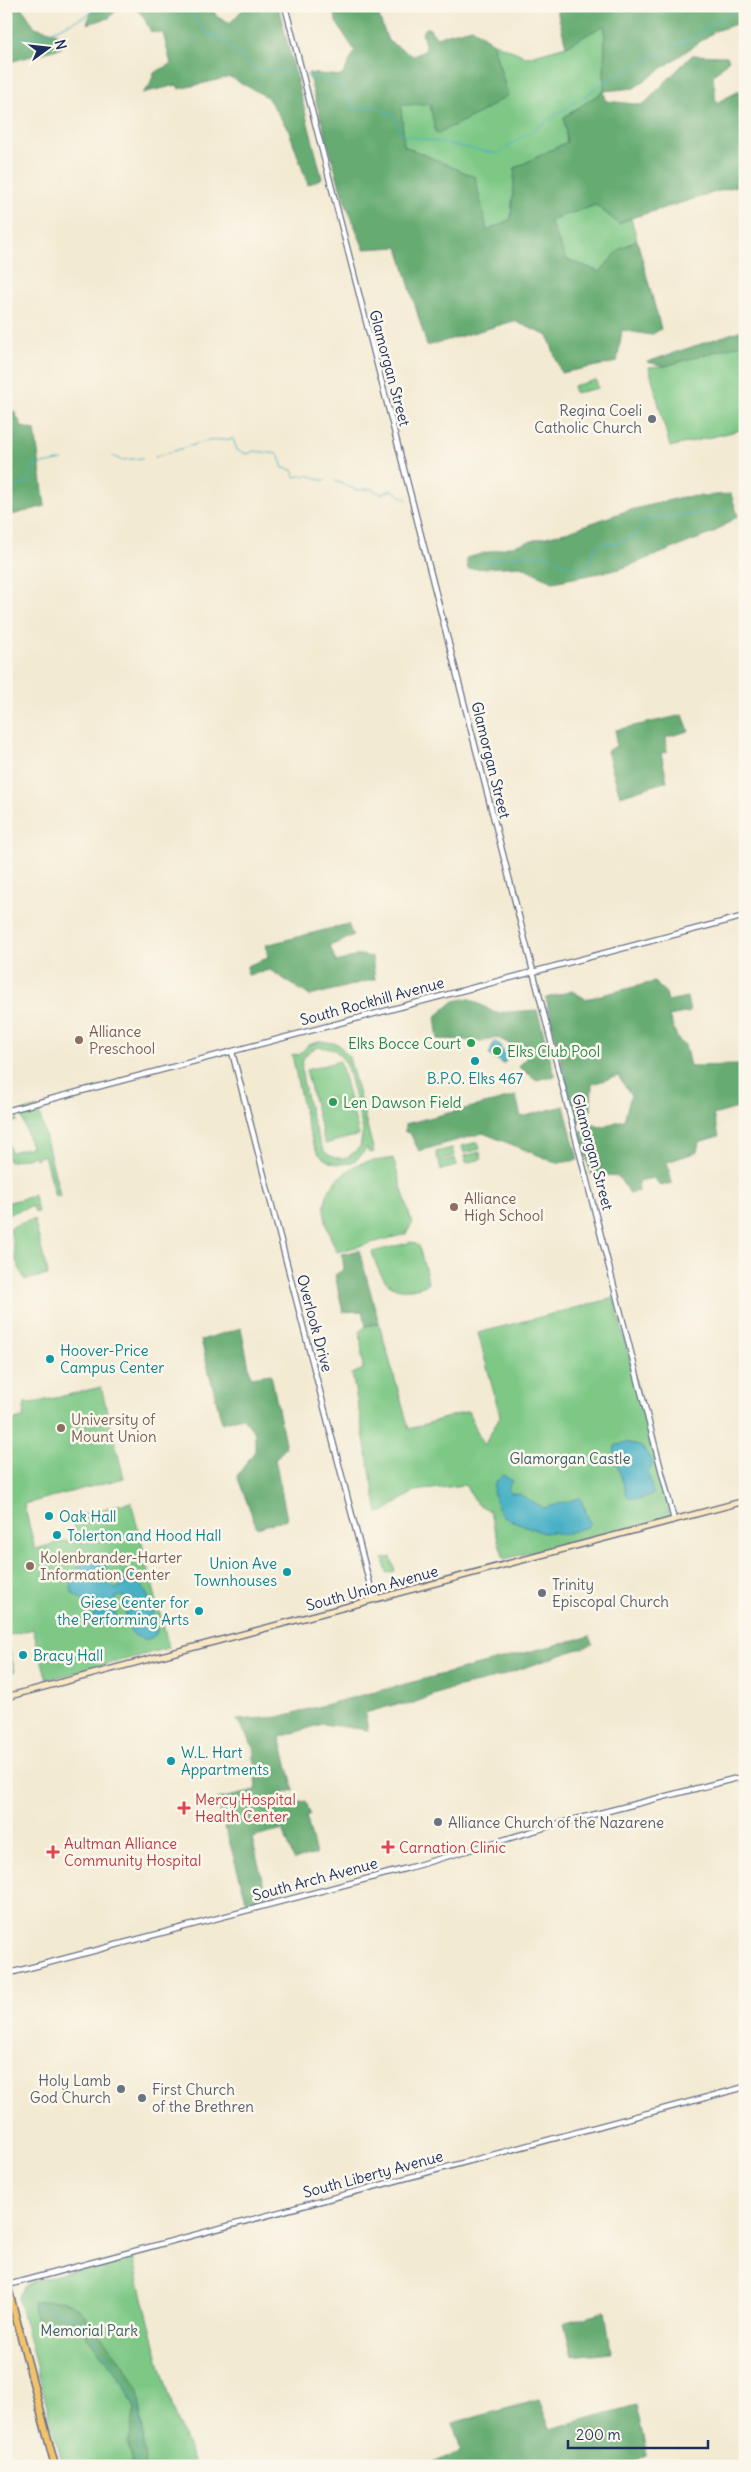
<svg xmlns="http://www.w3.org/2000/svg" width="751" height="2472" font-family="Delius,sans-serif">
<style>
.green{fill:#7dc885;stroke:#4c7c72;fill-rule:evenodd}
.forest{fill:#66ac72;stroke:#406e68}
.water{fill:#47b0c5;stroke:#317092}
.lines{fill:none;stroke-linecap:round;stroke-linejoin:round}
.stream{stroke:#47b0c5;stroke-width:1}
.tertiary-casing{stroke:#677087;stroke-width:7}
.secondary-casing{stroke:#677087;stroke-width:8}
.trunk-casing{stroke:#677087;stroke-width:9}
.tertiary{stroke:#fff;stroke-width:4.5}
.secondary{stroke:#fae7c3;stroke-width:5}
.trunk{stroke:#f3c26a;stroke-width:6}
.rail{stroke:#1b2f5e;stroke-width:1;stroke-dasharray:8 4;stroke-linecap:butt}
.worship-dot{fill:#6b7280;stroke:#fbf7ec;stroke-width:2}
.education-dot{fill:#8d6e63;stroke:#fbf7ec;stroke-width:2}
.leisure-dot{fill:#2e9e5b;stroke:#fbf7ec;stroke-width:2}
.culture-dot{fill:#0f9aa8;stroke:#fbf7ec;stroke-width:2}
.health-dot{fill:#e0444e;stroke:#fbf7ec;stroke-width:2}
.labels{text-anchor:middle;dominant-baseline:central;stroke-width:5;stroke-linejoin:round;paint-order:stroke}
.street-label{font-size:15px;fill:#1b2f5e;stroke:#fbf7ec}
.worship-label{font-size:15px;fill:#5b616d;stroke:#fbf7ec;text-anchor:start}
.education-label{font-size:15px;fill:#785e54;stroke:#fbf7ec;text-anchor:start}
.leisure-label{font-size:15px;fill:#27864d;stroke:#fbf7ec;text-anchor:start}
.culture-label{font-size:15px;fill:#0d838f;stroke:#fbf7ec;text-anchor:start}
.park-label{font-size:15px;fill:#385d6a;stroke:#fbf7ec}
.health-label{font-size:15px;fill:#be3a42;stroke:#fbf7ec;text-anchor:start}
</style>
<rect width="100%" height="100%" fill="#fbf7ec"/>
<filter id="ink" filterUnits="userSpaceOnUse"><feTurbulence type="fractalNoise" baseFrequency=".02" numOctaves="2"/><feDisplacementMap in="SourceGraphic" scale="10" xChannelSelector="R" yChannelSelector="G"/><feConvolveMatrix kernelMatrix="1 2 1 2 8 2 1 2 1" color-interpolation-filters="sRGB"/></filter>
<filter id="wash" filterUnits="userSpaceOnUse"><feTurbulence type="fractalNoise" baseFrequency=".0096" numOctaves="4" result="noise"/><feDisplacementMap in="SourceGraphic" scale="20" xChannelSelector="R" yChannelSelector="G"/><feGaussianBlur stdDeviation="1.12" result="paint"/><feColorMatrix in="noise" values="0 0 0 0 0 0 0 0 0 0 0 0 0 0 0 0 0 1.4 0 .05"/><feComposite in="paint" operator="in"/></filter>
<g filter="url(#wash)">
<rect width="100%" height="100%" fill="#f3ead2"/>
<g class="green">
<path d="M605 25 604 91 564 117 567 142 515 168 511 219 487 231 475 177 404 146 400 105 430 104 436 134 508 95 492 42 527 57 566 46Z"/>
<path d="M596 205 619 224 631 218 637 240 620 249 600 272 566 259 549 220Z"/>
<path d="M745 343V429L670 447 649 367 665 366Z"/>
<path d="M596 380 598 388 575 393 573 386Z"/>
<path d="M321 1041 338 1044 349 1057 374 1152 369 1153 367 1148C361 1157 353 1164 342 1164 333 1165 324 1160 318 1153 307 1137 297 1076 292 1055L297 1054 298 1056 308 1045ZM321 1047 335 1050 346 1063 363 1130 360 1147 347 1158C339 1159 331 1158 325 1152 317 1144 299 1074 302 1063 304 1054 312 1048 321 1047Z"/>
<path d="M340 1061 359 1135 325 1144 306 1070Z"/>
<path d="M38 1107 60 1195 55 1197 44 1155 36 1159 35 1156 9 1162 6 1151V1135L11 1152 31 1147 21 1114 23 1111Z"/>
<path d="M14 1113 18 1121 6 1124V1115Z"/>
<path d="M478 1142 480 1149 464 1153 462 1146Z"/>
<path d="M452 1148 454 1156 438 1160 436 1152Z"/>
<path d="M480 1152 482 1159 466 1163 464 1156Z"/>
<path d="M393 1158 412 1224 406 1234 337 1252C324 1224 315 1196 343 1175 348 1171 353 1166 359 1164 370 1160 382 1161 393 1158Z"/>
<path d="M455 1158 457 1166 441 1170 439 1162Z"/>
<path d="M33 1192 38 1212 35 1213 33 1207H29L6 1215V1203L33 1196Z"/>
<path d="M34 1219 48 1275 25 1280 17 1263 10 1229 11 1227Z"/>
<path d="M412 1242 419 1246 429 1284C394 1297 382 1286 372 1252Z"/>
<path d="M614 1298 671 1518 504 1559 489 1510 477 1504 465 1485 415 1491 385 1511 378 1513 352 1374 363 1369 360 1331 366 1326 379 1323 409 1429 468 1411 484 1446 500 1416 478 1333Z"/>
<path d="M101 1387 124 1478 24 1504 35 1549 77 1538 71 1517 131 1502 169 1648 47 1680 33 1629 6 1636V1422L23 1418 25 1403 38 1402Z"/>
<path d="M391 1557 395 1571 387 1573 383 1559Z"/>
<path d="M6 1637 15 1671 6 1674Z"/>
<path d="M129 2255 133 2257C151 2328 166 2399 195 2466H63L18 2298 24 2287 32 2282Z"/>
</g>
<g class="forest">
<path d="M93 6H120L109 18 87 24Z"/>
<path d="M133 6H211L217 17 230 23 246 6H278L322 178 308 185 289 131 267 97 230 77 179 89 177 85 142 93 149 87 154 73 171 64 163 33 151 32 143 16Z"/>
<path d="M334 6H375L388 41 413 56 426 50 422 32 428 27 436 37 472 28 492 42 508 95 478 114 436 134 430 104 401 105 404 146 475 177 487 231 511 219 515 168 567 142 564 117 604 91 605 25 566 46 556 6H745V21L715 31 634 88 604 91 606 101 643 105 692 55 727 56 729 60 713 76 716 103 743 89 745 94V176L736 186 631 218 619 224 596 205 549 220 566 259 600 272 620 249 637 240 661 329 651 335 622 330 617 362 561 373 548 336 514 321 427 346 398 247 364 249 342 194 308 73 342 76 355 51 336 22Z"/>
<path d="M22 8 35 27 57 33 61 48 6 63V12Z"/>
<path d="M745 329V343L665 366 647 362Z"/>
<path d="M14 411 22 427 35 430 45 506 12 515 6 492V413Z"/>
<path d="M731 494 738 516 713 533 620 569 553 582 521 566 468 569 466 558 569 531 626 511 683 497Z"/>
<path d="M683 715 689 731 666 737 667 752 661 753 667 781 620 796 607 751 616 746V730Z"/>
<path d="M348 924 353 936 330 946 336 962 360 955 372 957 375 979 310 996 270 970 248 975 247 966 268 958 266 945Z"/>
<path d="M654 982 666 993 668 1001 687 997 690 1012 669 1016 678 1040 685 1045 690 1066 740 1065 745 1081V1106L713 1115 719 1136 699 1142 697 1152 667 1162 672 1183 661 1186 653 1178 638 1181 639 1191 629 1193 618 1176 591 1174 580 1132 592 1123 599 1127 624 1120 631 1095 618 1076 592 1084 591 1111 576 1125 546 998 572 991 586 999Z"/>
<path d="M469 998 495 1013 537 1010 555 1076 537 1080 519 1067 529 1054 496 1037 485 1041 438 1039 435 1017 454 1001Z"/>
<path d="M516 1096 521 1117 564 1106 578 1160 558 1163 483 1133 419 1151 410 1133 405 1132V1124Z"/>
<path d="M359 1250 379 1323 366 1326 362 1311 343 1312 335 1275 344 1269 342 1254Z"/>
<path d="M241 1328 251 1377 271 1374 286 1448 275 1459 287 1519 257 1528 237 1476 255 1451V1433L242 1417 222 1423 201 1340Z"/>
<path d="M590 1636 593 1644 483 1682 450 1689 408 1705 397 1704 365 1713 368 1730 322 1724 280 1737 294 1790 273 1797 277 1808 306 1801 310 1814 306 1816 316 1854 294 1860 283 1830 252 1838 267 1899 247 1903 217 1799 256 1791 253 1746 237 1720 278 1717Z"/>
<path d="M63 2300 80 2310 124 2365 138 2389 143 2432 145 2466H131V2453L128 2444 135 2409 126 2388 111 2366 78 2326 35 2318 33 2302Z"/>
<path d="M605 2311 611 2352 572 2356 564 2323Z"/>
<path d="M539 2400 550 2429 636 2405 647 2454 629 2466H427L461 2450 453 2423Z"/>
</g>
<g class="water">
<path d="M494 1041 501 1045V1050L509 1054 504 1064 489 1055Z"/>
<path d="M626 1442 642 1447 653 1462 648 1473 653 1494 640 1499 628 1498 614 1455 615 1446Z"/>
<path d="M503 1475 512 1481 508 1488 509 1492 519 1494 544 1508 580 1498 590 1522 589 1526 562 1535 553 1532 543 1533 506 1518 500 1514 493 1492 495 1483Z"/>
<path d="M92 1554 103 1558C109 1569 102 1581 115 1589L122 1586 123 1575 132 1572 136 1574 152 1604 157 1632C154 1637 150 1640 144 1639 122 1635 127 1612 124 1596L115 1597 116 1622 107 1626 98 1625 87 1603 73 1594C65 1578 80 1563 92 1554Z"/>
</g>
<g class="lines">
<g class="stream">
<path d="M166 6 168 10 178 6"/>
<path d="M184 6 206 33 219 37 256 69 282 70 297 74"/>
<path d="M6 48 21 39 46 34 107 6"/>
<path d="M306 76 343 85 354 109 372 106 392 114 403 135 497 154 610 79 690 39 740 6"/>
<path d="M112 456 121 460 143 458"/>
<path d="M155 457 206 441 233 439 237 450 247 454 254 451 278 454 283 468 293 470 295 477C315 472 313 481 326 480"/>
<path d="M335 481 357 490 372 489 381 494 392 490 407 500"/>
<path d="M6 492 29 482 33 466 63 460"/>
<path d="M482 562 524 555H548L564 565 587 570 594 547 611 542 615 544 637 536 646 519 726 511"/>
<path d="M35 2305 75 2317 88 2326 99 2347 112 2362 129 2389 138 2406 140 2419 137 2466"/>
</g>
</g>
</g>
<g filter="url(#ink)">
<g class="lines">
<g class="tertiary-casing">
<g id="tertiary">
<path d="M285 6 674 1520"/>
<path d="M232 1052 374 1600"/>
<path d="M6 1111 745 916"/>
<path d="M6 1974 408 1868 557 1824 745 1776"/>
<path d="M8 2285 745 2087"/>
</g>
</g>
<g class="secondary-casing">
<path id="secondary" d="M6 1697 745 1501"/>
</g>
<g class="trunk-casing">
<path id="trunk" d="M6 2280 55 2466"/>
</g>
<use href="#tertiary" class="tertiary"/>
<use href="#secondary" class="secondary"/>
<use href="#trunk" class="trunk"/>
<path class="rail" d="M739 2262 745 2264"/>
</g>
</g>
<g class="worship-dot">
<circle cx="652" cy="419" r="5"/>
<circle cx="542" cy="1593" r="5"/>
<circle cx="438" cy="1822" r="5"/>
<circle cx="121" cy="2089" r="5"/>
<circle cx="142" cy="2098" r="5"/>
</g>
<g class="education-dot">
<circle cx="79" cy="1040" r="5"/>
<circle cx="454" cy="1207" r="5"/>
<circle cx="61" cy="1428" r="5"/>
<circle cx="30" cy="1566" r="5"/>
</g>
<g class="leisure-dot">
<circle cx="471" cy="1043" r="5"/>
<circle cx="497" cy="1051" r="5"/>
<circle cx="333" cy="1102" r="5"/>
</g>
<g class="culture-dot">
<circle cx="475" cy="1061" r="5"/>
<circle cx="50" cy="1359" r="5"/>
<circle cx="49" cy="1516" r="5"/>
<circle cx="57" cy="1535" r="5"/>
<circle cx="287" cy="1572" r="5"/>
<circle cx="199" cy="1611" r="5"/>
<circle cx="23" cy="1655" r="5"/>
<circle cx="171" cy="1761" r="5"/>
</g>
<g class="health-dot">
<path d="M181.5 1800.5h5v5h5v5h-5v5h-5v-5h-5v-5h5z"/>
<path d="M385.5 1839.5h5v5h5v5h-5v5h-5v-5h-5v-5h5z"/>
<path d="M50.5 1844.5h5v5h5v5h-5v5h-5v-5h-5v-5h5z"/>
</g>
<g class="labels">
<g class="street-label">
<text transform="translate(390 368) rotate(75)">Glamorgan Street</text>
<text transform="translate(491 760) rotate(76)">Glamorgan Street</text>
<text transform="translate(372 1001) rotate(-15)">South Rockhill Avenue</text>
<text transform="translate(593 1152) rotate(75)">Glamorgan Street</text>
<text transform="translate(315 1323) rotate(75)">Overlook Drive</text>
<text transform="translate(372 1588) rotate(-15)">South Union Avenue</text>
<text transform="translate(315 1879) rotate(-15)">South Arch Avenue</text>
<text transform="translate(373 2174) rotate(-15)">South Liberty Avenue</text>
</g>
<g class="worship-label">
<text x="642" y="410" text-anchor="end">Regina Coeli<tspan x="642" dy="17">Catholic Church</tspan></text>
<text x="552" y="1584">Trinity<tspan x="552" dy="17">Episcopal Church</tspan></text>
<text x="448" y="1822">Alliance Church of the Nazarene</text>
<text x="111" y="2080" text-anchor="end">Holy Lamb<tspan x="111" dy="17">God Church</tspan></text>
<text x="152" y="2089">First Church<tspan x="152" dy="17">of the Brethren</tspan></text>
</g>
<g class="education-label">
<text x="89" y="1031">Alliance<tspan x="89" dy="17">Preschool</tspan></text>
<text x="464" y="1198">Alliance<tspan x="464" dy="17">High School</tspan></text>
<text x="71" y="1419">University of<tspan x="71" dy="17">Mount Union</tspan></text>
<text x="40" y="1557">Kolenbrander-Harter<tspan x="40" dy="17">Information Center</tspan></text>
</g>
<g class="leisure-label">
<text x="461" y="1043" text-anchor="end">Elks Bocce Court</text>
<text x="507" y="1051">Elks Club Pool</text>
<text x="343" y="1102">Len Dawson Field</text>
</g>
<g class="culture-label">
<text x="475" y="1078" text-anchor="middle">B.P.O. Elks 467</text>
<text x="60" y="1350">Hoover-Price<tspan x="60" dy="17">Campus Center</tspan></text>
<text x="59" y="1516">Oak Hall</text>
<text x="67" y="1535">Tolerton and Hood Hall</text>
<text x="277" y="1563" text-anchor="end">Union Ave<tspan x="277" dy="17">Townhouses</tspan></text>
<text x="189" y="1602" text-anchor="end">Giese Center for<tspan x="189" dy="17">the Performing Arts</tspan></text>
<text x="33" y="1655">Bracy Hall</text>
<text x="181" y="1752">W.L. Hart<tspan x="181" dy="17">Appartments</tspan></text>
</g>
<g class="park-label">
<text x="570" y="1458">Glamorgan Castle</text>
<text x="89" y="2330">Memorial Park</text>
</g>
<g class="health-label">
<text x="195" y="1799">Mercy Hospital<tspan x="195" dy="17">Health Center</tspan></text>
<text x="64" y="1843">Aultman Alliance<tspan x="64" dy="17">Community Hospital</tspan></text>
<text x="399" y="1847">Carnation Clinic</text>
</g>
</g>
<rect width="751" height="2472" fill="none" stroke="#fbf7ec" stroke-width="25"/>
<g transform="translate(48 48) rotate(75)" stroke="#fbf7ec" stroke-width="4" paint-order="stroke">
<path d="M0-4L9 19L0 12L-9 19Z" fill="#1b2f5e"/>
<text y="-8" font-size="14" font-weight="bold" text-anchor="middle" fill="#1b2f5e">N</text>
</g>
<path d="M568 2440v8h140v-8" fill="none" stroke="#1b2f5e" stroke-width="2.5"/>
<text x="576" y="2440" font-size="15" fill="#1b2f5e" stroke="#fbf7ec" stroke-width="4" paint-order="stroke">200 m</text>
</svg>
